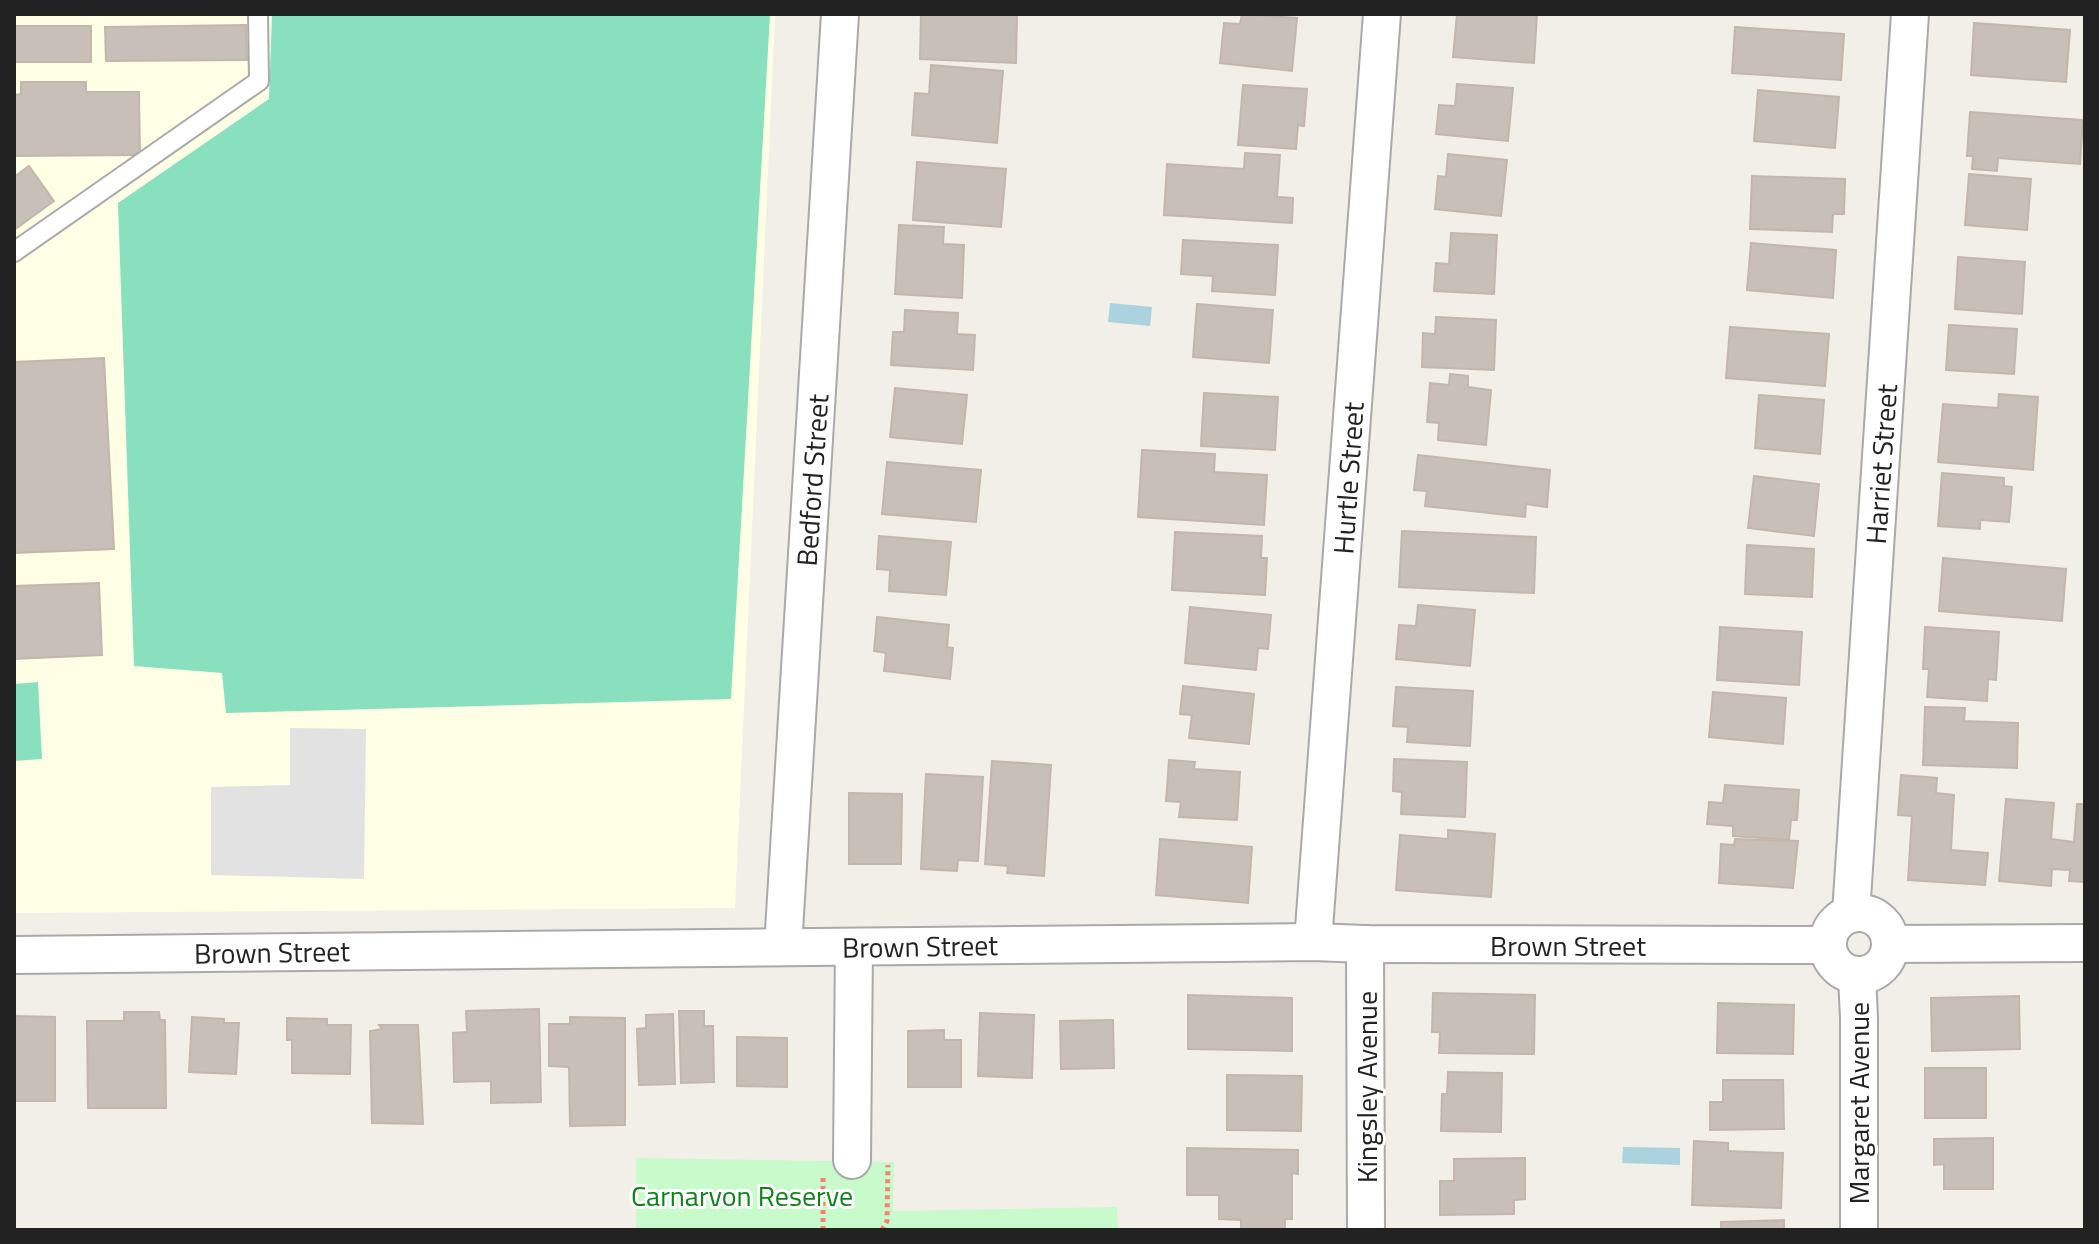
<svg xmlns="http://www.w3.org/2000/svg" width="2099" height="1244" font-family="'Titillium Web',sans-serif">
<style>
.education{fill:#ffffe5}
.park{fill:#c8facc}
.pitch{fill:#88e0be}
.parking{fill:#e2e2e2}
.water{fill:#aad3df}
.building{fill:#c7bfb8;stroke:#c4b6ab;stroke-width:2}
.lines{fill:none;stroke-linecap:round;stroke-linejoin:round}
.service-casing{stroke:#a9a9a9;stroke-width:22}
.minor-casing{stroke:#a9a9a9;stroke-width:40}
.path{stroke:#fa8072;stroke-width:5;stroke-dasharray:4 4;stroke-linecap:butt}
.service{stroke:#fff;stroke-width:18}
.minor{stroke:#fff;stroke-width:36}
.labels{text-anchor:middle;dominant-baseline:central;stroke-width:6;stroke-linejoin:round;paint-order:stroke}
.street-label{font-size:28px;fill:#222;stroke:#fff}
.park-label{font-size:28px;fill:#0c8416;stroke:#fff}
</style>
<rect width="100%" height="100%" fill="#f2efe9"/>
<path class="education" d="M14 14H775L735 908 14 913Z"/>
<path class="park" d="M636 1158 894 1162 893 1211 1117 1207 1118 1230H636Z"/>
<g class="pitch">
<path d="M272 14H770L731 699 226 713 222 673 134 666 118 203 269 99Z"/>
<path d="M38 682 42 759 14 761V684Z"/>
</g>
<path class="parking" d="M290 728 366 729 364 879 211 875V787L290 785Z"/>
<g class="water">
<path d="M1110 303 1152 307 1150 326 1108 322Z"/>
<path d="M1623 1147 1680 1148V1165L1622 1163Z"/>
</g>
<g class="building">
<path d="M921 14H1017L1016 63 920 59Z"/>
<path d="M1242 14 1297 18 1292 71 1220 63 1224 23 1240 24Z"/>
<path d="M1457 14H1537L1534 63 1453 57Z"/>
<path d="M1974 23 2070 30 2066 82 1971 75Z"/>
<path d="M246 25 247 60 106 61 105 27Z"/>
<rect x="14" y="26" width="77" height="36"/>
<path d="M1735 27 1844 34 1841 80 1732 73Z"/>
<path d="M931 65 1003 71 997 143 912 135 915 93 929 94Z"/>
<path d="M21 82H86V92H139L140 155 14 156V95L21 94Z"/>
<path d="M1457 84 1513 88 1508 141 1436 134 1439 105 1455 106Z"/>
<path d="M1243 85 1307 89 1304 126 1298 125 1296 149 1238 145Z"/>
<path d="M1758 90 1839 97 1835 148 1754 141Z"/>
<path d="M1970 112 2083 120 2080 164 1998 158 1997 171 1972 169 1973 156H1967Z"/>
<path d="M1245 153 1280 155 1277 197 1293 198 1292 223 1164 215 1167 164 1244 169Z"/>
<path d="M1448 154 1507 160 1501 216 1435 209 1438 176 1446 177Z"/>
<path d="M917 162 1006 169 1001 227 913 220Z"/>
<path d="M29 166 54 201 14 230V177Z"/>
<path d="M1969 174 2031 179 2027 230 1965 225Z"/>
<path d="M1752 176 1845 179 1844 214H1833L1832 232 1750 229Z"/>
<path d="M899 225 944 227 943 244 964 245 962 298 895 294Z"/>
<path d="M1451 233 1497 235 1494 294 1434 291 1436 263 1449 264Z"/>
<path d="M1183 240 1278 245 1275 295 1212 291 1213 276 1181 274Z"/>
<path d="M1751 243 1836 250 1833 298 1747 290Z"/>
<path d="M1958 257 2025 262 2022 314 1955 309Z"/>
<path d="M1197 304 1273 310 1269 363 1193 357Z"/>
<path d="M905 310 958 313 957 334 975 335 973 370 891 365 893 332H904Z"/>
<path d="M1436 317 1496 320 1494 370 1422 367 1423 333 1435 334Z"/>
<path d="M1949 325 2017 329 2014 374 1946 370Z"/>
<path d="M1730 327 1829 334 1825 386 1726 378Z"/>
<path d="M104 358 114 549 14 553V362Z"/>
<path d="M1450 374 1468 376V387L1491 390 1486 445 1438 440 1439 423 1427 422 1430 383 1449 385Z"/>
<path d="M895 388 967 395 962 444 890 437Z"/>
<path d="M1204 393 1278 397 1275 450 1201 446Z"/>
<path d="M1999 394 2038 397 2033 470 1938 462 1943 404 1998 408Z"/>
<path d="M1759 395 1824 400 1820 454 1755 448Z"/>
<path d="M1142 450 1215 454 1214 472 1267 475 1264 525 1138 517Z"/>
<path d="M1418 455 1550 470 1547 507 1526 504 1525 517 1425 506 1427 491 1414 490Z"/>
<path d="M887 462 981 470 976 522 882 514Z"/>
<path d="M1942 473 2004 478V486L2012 487 2009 522 1980 520V529L1938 526Z"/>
<path d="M1754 476 1819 484 1814 536 1748 528Z"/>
<path d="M1402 531 1536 537 1534 593 1399 587Z"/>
<path d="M1175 532 1262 536 1261 558H1267L1265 595 1172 590Z"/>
<path d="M879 536 951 542 946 595 889 591 890 570 877 569Z"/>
<path d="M1747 545 1814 549 1812 597 1745 594Z"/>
<path d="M1943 558 2066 569 2062 621 1939 611Z"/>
<path d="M99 583 102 655 14 659V586Z"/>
<path d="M1418 605 1475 610 1470 666 1396 659 1399 625 1416 626Z"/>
<path d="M1190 607 1271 615 1268 649 1258 648 1256 670 1185 663Z"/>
<path d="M877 617 949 625 947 647 953 648 950 679 884 671 886 653 874 651Z"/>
<path d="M1720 627 1802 632 1799 685 1717 680Z"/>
<path d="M1925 627 1999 632 1996 680 1988 679 1987 701 1927 697 1929 669H1923Z"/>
<path d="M1183 686 1254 694 1249 744 1189 738 1192 715 1180 714Z"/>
<path d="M1396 687 1473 691 1470 746 1407 742 1408 727 1393 726Z"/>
<path d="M1713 692 1786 698 1783 744 1709 737Z"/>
<path d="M1925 707 1965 708 1964 721 2018 723 2017 768 1923 765Z"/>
<path d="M1394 759 1467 762 1465 817 1401 814 1402 792 1393 791Z"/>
<path d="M1169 760 1195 762 1194 769 1240 772 1237 820 1179 817 1181 802 1166 801Z"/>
<path d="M992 761 1051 765 1044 876 1007 873 1008 866 985 864Z"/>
<path d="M926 774 983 777 978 861 958 860 957 871 921 869Z"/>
<path d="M1901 775 1937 778 1936 793 1954 795 1951 850 1988 853 1985 885 1908 880 1912 816 1898 815Z"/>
<path d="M1725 785 1799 790 1797 820H1791L1789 840 1733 836V826L1707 824 1709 802 1723 803Z"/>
<path d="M849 793 902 794 901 864H849Z"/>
<path d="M2006 799 2054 803 2051 839 2074 842 2077 804H2085V882L2069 881 2070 870 2052 869 2051 886 1999 881Z"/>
<path d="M1448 830 1495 834 1491 897 1396 890 1400 835 1448 839Z"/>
<path d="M1160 839 1252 847 1248 903 1156 895Z"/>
<path d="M1735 839 1798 841 1793 888 1719 883 1721 844 1734 845Z"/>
<path d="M1433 993 1535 995 1534 1054 1439 1053 1440 1032H1432Z"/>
<path d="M1188 995 1292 998V1051L1188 1049Z"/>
<path d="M2019 996 2020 1049 1932 1051 1931 998Z"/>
<path d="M1718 1003 1794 1005 1793 1054 1717 1053Z"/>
<path d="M539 1009 541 1102 491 1103V1081L454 1082 453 1033 467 1032 466 1011Z"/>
<path d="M679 1011H704V1026H713L714 1082 681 1083Z"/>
<path d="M124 1012H159L160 1020H165L166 1108H88L87 1021H124Z"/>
<path d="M980 1013 1034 1015 1032 1078 978 1076Z"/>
<path d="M673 1014 675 1084 639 1085 637 1029 646 1028V1015Z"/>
<path d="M14 1016 55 1017V1101H14Z"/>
<path d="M192 1017 224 1019V1023H239L236 1074 189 1072Z"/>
<path d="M570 1017 625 1018V1125L570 1126 569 1067 549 1066V1024H570Z"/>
<path d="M287 1018 327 1019V1025H351L350 1074 292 1073V1040H287Z"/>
<path d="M1113 1020 1114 1068 1061 1069 1060 1021Z"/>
<path d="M379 1025H418L423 1124 372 1123 370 1031 382 1029Z"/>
<path d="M944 1030V1040H961V1087H908V1031Z"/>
<path d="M737 1037 787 1038V1087L737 1086Z"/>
<rect x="1925" y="1068" width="61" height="50"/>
<path d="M1448 1072 1502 1073 1501 1132 1441 1131 1442 1094H1447Z"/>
<path d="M1227 1075 1302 1076 1301 1131 1227 1130Z"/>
<path d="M1723 1080H1783L1784 1129 1710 1130V1102H1723Z"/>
<path d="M1993 1138V1189H1944V1164L1934 1165V1139Z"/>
<path d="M1694 1141 1728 1143V1151L1783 1153 1781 1208 1692 1205Z"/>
<path d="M1187 1148 1298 1150V1174L1292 1173V1219H1285V1230H1241V1220L1219 1219V1195H1187Z"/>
<path d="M1525 1158V1199L1514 1200V1214L1440 1215V1181H1454V1159Z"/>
<path d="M1784 1220V1230H1721V1222Z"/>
</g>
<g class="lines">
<g class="service-casing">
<path id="service" d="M14 252 259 81 258 14"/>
</g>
<g class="minor-casing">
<g id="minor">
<circle cx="1859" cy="944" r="31"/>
<path d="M1851 914 1910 14"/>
<path d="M1313 942 1382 14"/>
<path d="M1365 944 1366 1230"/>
<path d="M1890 944 2085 943"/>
<path d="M783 947 840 14"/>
<path d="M14 955 1313 942 1365 944 1827 945"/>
<path d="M1857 976 1859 1018V1230"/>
<path d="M852 1160 854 947"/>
</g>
</g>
<g class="path">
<path d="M823 1178V1230"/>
<path d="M882 1230 887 1221 888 1165"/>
</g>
<use href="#service" class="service"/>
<use href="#minor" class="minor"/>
</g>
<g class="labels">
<g class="street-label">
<text transform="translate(1881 464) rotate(-86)">Harriet Street</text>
<text transform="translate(1348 478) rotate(-86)">Hurtle Street</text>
<text transform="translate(812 480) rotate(-86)">Bedford Street</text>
<text x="1568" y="945">Brown Street</text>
<text transform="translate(920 946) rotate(-1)">Brown Street</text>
<text transform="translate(272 952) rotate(-1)">Brown Street</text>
<text transform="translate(1366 1087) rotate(-90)">Kingsley Avenue</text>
<text transform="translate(1858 1103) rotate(-90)">Margaret Avenue</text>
</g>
<g class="park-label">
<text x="742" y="1195">Carnarvon Reserve</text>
</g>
</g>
<rect width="2099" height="1244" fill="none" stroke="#222222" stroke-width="32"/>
</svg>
